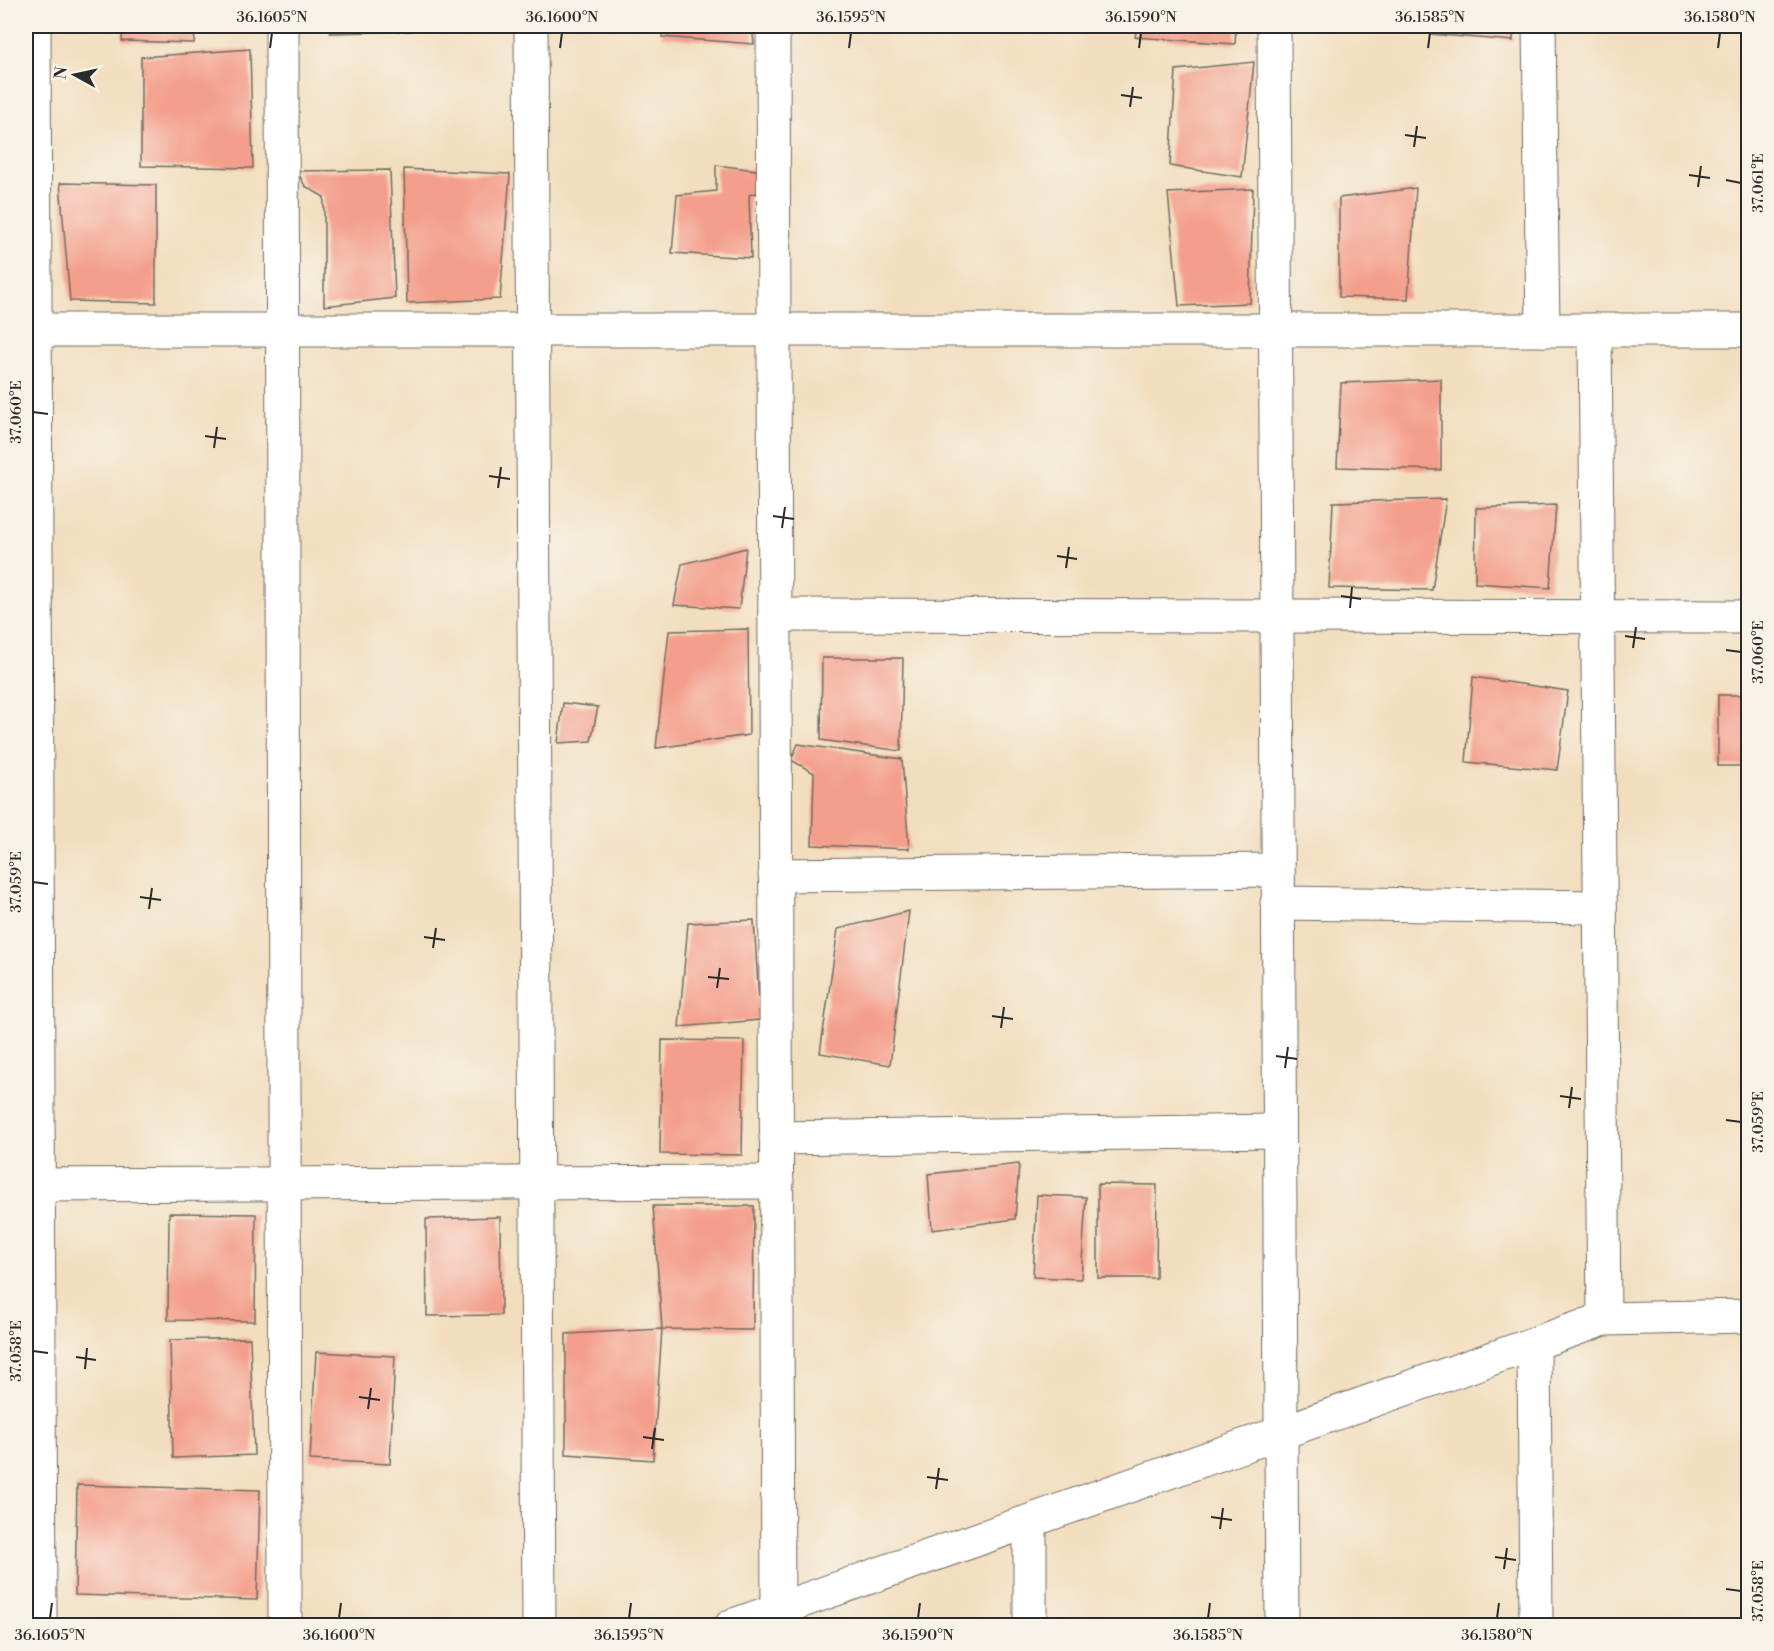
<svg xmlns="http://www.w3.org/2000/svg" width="1774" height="1651" font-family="'Libre Bodoni',serif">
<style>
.building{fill:#f49f8c}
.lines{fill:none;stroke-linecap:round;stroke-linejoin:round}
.street-casing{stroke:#716a5f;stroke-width:35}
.street{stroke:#fff;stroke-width:33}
.ticks{fill:none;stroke:#2b2b2b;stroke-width:2}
.neatline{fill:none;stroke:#2b2b2b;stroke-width:2}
.ticks-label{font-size:15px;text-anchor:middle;fill:#2b2b2b}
</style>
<rect width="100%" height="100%" fill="#f7f3e8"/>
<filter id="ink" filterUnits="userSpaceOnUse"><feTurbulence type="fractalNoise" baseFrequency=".0167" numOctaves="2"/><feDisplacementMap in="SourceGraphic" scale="12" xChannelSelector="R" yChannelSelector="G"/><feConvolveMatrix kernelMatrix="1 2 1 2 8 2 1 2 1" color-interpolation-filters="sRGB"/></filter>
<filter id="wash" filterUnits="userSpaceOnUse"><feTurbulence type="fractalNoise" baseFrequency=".008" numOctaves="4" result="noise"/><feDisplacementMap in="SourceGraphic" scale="24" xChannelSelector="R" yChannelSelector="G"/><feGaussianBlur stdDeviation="1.35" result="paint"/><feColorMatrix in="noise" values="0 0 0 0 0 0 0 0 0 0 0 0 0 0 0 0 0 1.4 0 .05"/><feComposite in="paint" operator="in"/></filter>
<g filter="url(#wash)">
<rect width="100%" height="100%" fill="#f2debf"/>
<g id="blocks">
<g class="building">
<path d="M123 26H196L194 43 122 41Z"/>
<path d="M330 26H412V31L330 33Z"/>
<path d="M663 26H752L754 44 662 37Z"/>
<path d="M1137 26H1236L1235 44 1135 37Z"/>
<path d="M1429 26H1513V41L1430 34Z"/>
<path d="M250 49 253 168 141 166V57Z"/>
<path d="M1254 62 1242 177 1170 166 1176 70Z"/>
<path d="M716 165 756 170 761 191 749 195 751 258 672 253 677 195 716 191Z"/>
<path d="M404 169 510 174 500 299 407 303Z"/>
<path d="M390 170 395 298 324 306V197L305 186 297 171Z"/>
<path d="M60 183 156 185V303L70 301Z"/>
<path d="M1416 188 1408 299 1339 297V198Z"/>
<path d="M1253 189 1250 303 1179 306 1168 193Z"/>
<path d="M1441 379V470L1337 467 1341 383Z"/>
<path d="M1446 499 1432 590 1329 588 1333 502Z"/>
<path d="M1556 505 1550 588 1475 583 1476 508Z"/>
<path d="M746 548 739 609 674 605 682 564Z"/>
<path d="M748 629 749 735 656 748 669 631Z"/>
<path d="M822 658H903L901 751 821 740Z"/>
<path d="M1473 677 1568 691 1557 770 1466 762Z"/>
<rect x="1718" y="695" width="30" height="71"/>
<path d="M563 703 598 707 591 741 558 743Z"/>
<path d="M798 744 902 759 909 849 812 845 814 773 791 760Z"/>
<path d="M909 911 890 1065 820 1053 838 929Z"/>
<path d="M754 920 760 1020 679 1027 688 923Z"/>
<path d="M662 1040 744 1041 742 1155 660 1154Z"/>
<path d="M1019 1164 1015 1219 932 1230 928 1174Z"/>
<path d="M1098 1184 1157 1185 1156 1278H1098Z"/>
<path d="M1037 1195 1086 1197 1081 1279 1033 1277Z"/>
<path d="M653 1206H754L753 1330 662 1329Z"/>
<path d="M169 1213 256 1214 255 1321 168 1320Z"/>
<path d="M500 1217 501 1315 427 1316 426 1219Z"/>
<path d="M662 1329 653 1460 566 1454V1334Z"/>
<path d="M250 1338 254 1455 173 1458 170 1340Z"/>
<path d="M316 1352 395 1356 390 1464 310 1460Z"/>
<path d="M77 1485 260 1490 257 1600 75 1595Z"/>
</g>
</g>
</g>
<g filter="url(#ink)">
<use href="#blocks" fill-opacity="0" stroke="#716a5f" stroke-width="1.5"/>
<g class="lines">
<g class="street-casing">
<g id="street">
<path d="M34 26 40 1626"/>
<path d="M282 26 285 1626"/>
<path d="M531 26 539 1626"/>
<path d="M773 26 778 1626"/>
<path d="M1274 26 1282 1626"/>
<path d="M1539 26 1543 330"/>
<path d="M26 330H1748"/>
<path d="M1595 330 1604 1319"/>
<path d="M775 615 1748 617"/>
<path d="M775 875 1277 870"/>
<path d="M1277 903 1600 907"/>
<path d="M776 1138 1278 1131"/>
<path d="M26 1185 777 1182"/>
<path d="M1534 1344 1536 1626"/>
<path d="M1030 1522V1626"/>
<path d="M731 1626 1604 1319 1748 1316"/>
</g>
</g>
<use href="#street" class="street"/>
</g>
</g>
<path class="ticks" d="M270 48 272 33M560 48 562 33M849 48 851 33M1139 48 1141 33M1428 48 1430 33M1718 48 1720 33M1121 95 1142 98M1130 107 1133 87M1405 135 1426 138M1414 147 1417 126M1689 175 1710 178M1726 180 1741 183M1698 187 1701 166M33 412 48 414M205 436 226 439M214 448 217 427M489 476 510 479M498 488 501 467M773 516 794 519M782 528 785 507M1057 556 1077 559M1066 568 1069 547M1341 596 1361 599M1350 608 1352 587M1625 636 1645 639M1633 648 1636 627M1726 650 1741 652M33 882 48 884M140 897 161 900M149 909 152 888M424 937 445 940M433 948 436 928M708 977 729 979M717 988 720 968M992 1016 1013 1019M1001 1028 1004 1007M1276 1056 1297 1059M1285 1068 1288 1047M1560 1096 1581 1099M1569 1108 1572 1087M1726 1120 1741 1122M33 1351 48 1353M76 1357 96 1360M85 1369 87 1348M359 1397 380 1400M368 1409 371 1388M643 1437 664 1440M652 1449 655 1428M927 1477 948 1480M936 1489 939 1468M1211 1517 1232 1520M1220 1529 1223 1508M1495 1557 1516 1560M1504 1569 1507 1548M1726 1589 1741 1591M50 1618 52 1603M339 1618 341 1603M629 1618 631 1603M918 1618 920 1603M1208 1618 1210 1603M1497 1618 1499 1603"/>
<rect width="1774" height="1651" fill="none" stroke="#f7f3e8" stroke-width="66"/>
<g transform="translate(75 75) rotate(278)" stroke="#f7f3e8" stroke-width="4.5" paint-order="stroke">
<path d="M0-4.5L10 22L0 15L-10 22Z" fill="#2b2b2b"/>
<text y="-9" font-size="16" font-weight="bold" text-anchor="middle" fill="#2b2b2b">N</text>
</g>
<rect x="33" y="33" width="1708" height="1585" class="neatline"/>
<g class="ticks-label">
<text x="272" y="22">36.1605°N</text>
<text x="562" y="22">36.1600°N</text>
<text x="851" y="22">36.1595°N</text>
<text x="1141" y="22">36.1590°N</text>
<text x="1430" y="22">36.1585°N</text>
<text x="1720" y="22">36.1580°N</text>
<text transform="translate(1758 183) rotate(-90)" y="5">37.061°E</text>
<text transform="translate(16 412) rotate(-90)" y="5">37.060°E</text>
<text transform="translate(1758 652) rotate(-90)" y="5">37.060°E</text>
<text transform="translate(16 882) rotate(-90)" y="5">37.059°E</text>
<text transform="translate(1758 1122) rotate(-90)" y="5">37.059°E</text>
<text transform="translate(16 1351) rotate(-90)" y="5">37.058°E</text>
<text transform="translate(1758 1591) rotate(-90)" y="5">37.058°E</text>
<text x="50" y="1640">36.1605°N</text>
<text x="339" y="1640">36.1600°N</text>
<text x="629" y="1640">36.1595°N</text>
<text x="918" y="1640">36.1590°N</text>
<text x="1208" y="1640">36.1585°N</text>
<text x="1497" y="1640">36.1580°N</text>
</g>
</svg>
